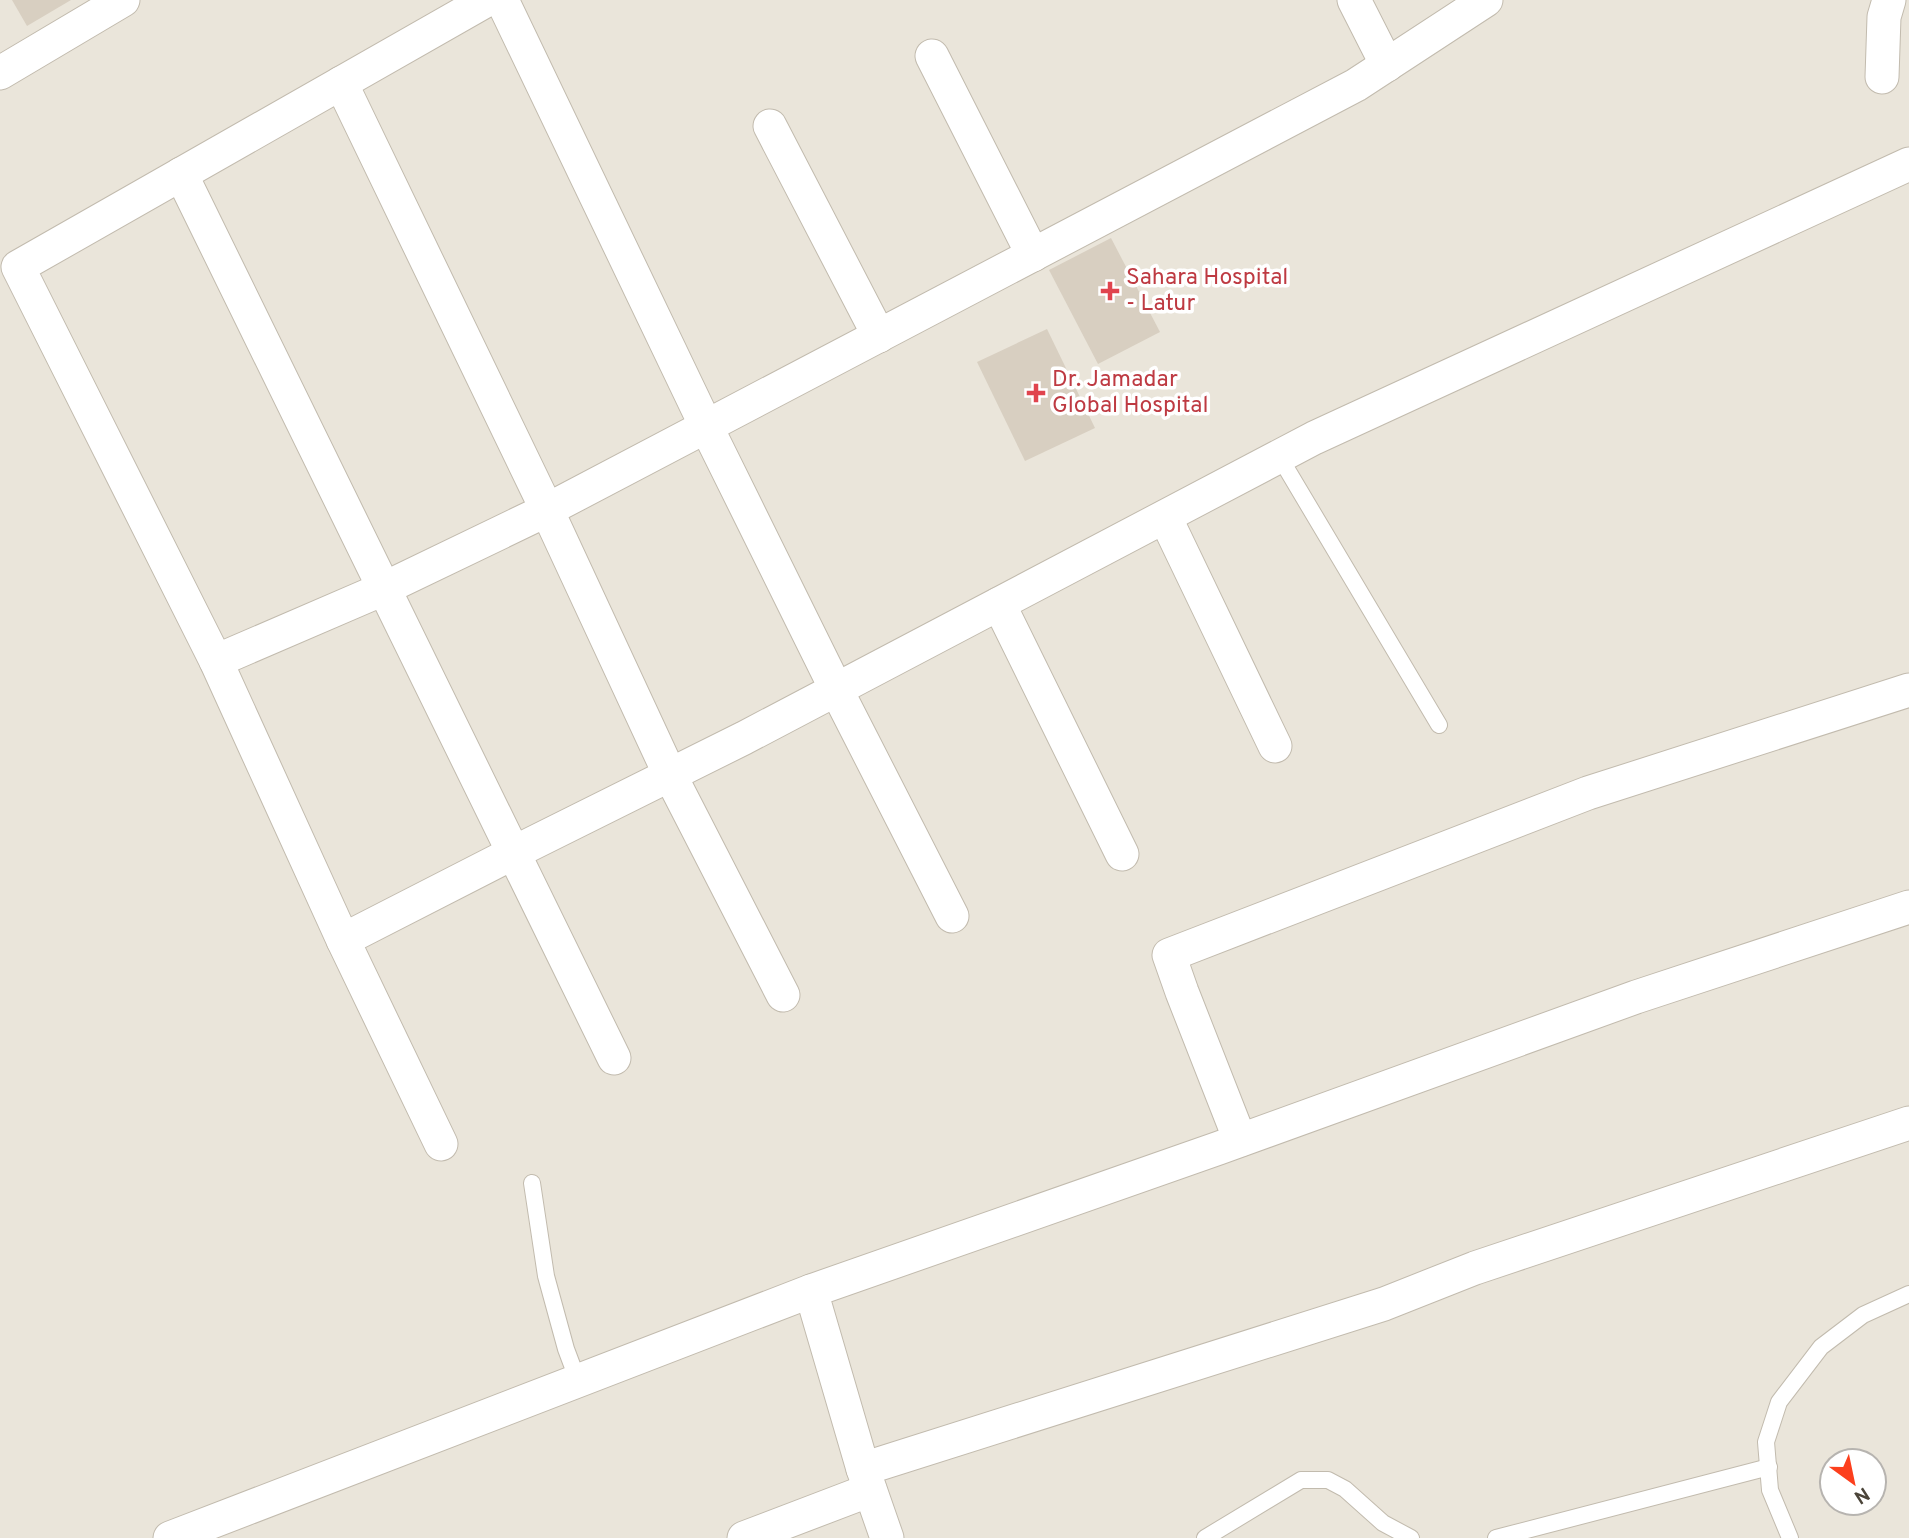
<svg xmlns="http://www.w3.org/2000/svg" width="1909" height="1538" font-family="Overpass,sans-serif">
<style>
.residential{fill:#eae5da;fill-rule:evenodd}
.building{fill:#d8cfc1}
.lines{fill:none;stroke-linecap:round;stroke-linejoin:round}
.service-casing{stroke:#c2bbae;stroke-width:18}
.minor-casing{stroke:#c2bbae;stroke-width:35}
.service{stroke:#fff;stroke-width:16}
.minor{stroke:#fff;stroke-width:33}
.health-dot{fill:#e0444e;stroke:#fff;stroke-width:2.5}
.labels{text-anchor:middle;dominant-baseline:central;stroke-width:7;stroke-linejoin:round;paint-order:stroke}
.health-label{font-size:23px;fill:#be3a42;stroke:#fff;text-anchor:start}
</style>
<rect width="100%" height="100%" fill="#f6f3ec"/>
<path class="residential" d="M0 0H1909V1538H0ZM1832 1461H1874V1503H1832Z"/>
<g class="building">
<path d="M12 0H71L27 26Z"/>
<path d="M1111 238 1160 332 1098 364 1049 270Z"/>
<path d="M1047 329 1095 428 1025 461 977 362Z"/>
</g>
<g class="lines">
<g class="service-casing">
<g id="service">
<path d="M1279 456 1439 725"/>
<path d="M532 1183 546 1276 566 1349 578 1381"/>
<path d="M1205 1538 1301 1480H1328L1345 1489 1383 1523 1411 1538"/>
<path d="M1496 1538 1769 1467"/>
<path d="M1790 1538 1770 1490 1766 1442 1779 1402 1821 1347 1863 1315 1909 1294"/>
</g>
</g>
<g class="minor-casing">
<g id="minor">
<path d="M502 0 706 426 836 689 952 916"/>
<path d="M1354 0 1387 65"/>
<path d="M932 56 1033 255"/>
<path d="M0 73 123 0"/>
<path d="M1882 77 1884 17 1889 0"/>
<path d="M341 83 547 510 670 775 783 995"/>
<path d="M770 126 879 336"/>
<path d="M181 174 614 1058"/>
<path d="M1165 517 1275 746"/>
<path d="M999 604 1122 854"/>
<path d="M216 661 383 589 547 510 1356 85 1486 0"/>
<path d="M343 940 513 853 744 738 1314 438 1909 164"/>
<path d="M1240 1140 1182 992 1169 955 1588 793 1909 690"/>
<path d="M441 1144 343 940 216 661 18 267 487 0"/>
<path d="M863 1469 1384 1304 1475 1268 1909 1123"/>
<path d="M170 1538 811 1291"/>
<path d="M744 1538 870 1490"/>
<path d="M887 1538 863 1469 811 1291 1219 1148 1636 997 1909 907"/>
</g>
</g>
<use href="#service" class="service"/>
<use href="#minor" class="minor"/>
</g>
<g class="health-dot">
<path d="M1106.5 280.5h7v7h7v7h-7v7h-7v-7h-7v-7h7z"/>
<path d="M1032.5 382.5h7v7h7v7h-7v7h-7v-7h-7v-7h7z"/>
</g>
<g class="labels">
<g class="health-label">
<text x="1126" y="278">Sahara Hospital<tspan x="1126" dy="26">- Latur</tspan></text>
<text x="1052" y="380">Dr. Jamadar<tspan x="1052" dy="26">Global Hospital</tspan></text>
</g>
</g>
<g transform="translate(1853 1482) rotate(147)"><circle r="33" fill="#ffffff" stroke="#b7b4b0" stroke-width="2"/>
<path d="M0-5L12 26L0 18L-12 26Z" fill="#fc3f1d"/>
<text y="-10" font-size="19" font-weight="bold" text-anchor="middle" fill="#4b4439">N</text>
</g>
</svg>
